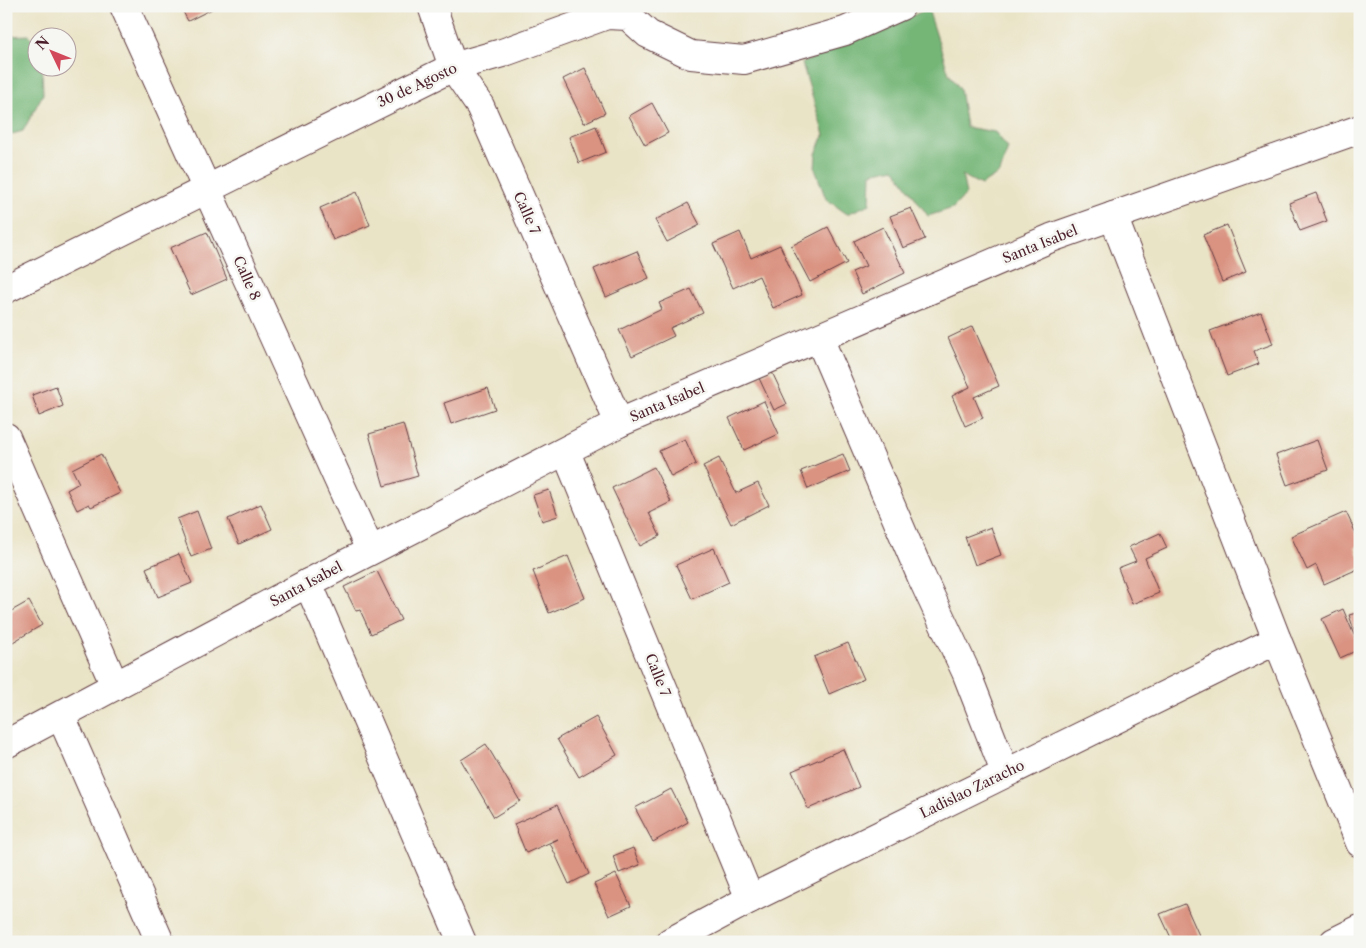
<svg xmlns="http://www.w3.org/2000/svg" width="1366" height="948" font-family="'Libre Caslon Text',serif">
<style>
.forest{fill:#75b677;stroke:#606a51}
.building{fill:#da9381}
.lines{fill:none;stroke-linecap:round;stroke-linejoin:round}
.street-casing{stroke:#623d42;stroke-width:30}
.street{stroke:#fff;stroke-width:28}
.labels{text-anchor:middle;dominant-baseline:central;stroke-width:5;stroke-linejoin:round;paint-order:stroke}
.street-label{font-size:14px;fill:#4a1f2b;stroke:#f6f6f2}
</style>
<rect width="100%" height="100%" fill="#f6f6f2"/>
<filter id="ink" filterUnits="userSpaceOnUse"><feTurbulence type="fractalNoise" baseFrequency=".02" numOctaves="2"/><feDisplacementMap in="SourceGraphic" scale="10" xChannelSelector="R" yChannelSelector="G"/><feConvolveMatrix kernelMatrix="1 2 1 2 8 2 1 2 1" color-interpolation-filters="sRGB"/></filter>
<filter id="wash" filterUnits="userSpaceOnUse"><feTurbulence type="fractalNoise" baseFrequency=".0096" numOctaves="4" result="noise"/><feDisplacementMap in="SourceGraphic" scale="20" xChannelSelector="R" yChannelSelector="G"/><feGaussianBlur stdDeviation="1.12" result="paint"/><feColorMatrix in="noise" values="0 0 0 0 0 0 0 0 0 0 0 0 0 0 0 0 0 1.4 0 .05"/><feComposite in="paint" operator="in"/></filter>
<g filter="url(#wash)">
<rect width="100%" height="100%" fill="#eae4c7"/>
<g class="forest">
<path d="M928 9 949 74 960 89 966 127 995 132 1008 148 1000 173 981 185 962 175 966 194 953 208 928 216 894 168 871 173 870 204 847 214 826 199 815 169 816 154 824 135 802 63Z"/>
<path d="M29 35 37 47 38 68H42L43 94 23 131 6 136V36Z"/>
</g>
<g id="blocks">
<g class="building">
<path d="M180 6H211L212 9 188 21Z"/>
<path d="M585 68 605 113 584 123 563 79Z"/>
<path d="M652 103 668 133 645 145 629 116Z"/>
<path d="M596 126 606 152 579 163 569 137Z"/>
<path d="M357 192 370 225 333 240 320 208Z"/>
<path d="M1316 193 1327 221 1300 231 1289 203Z"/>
<path d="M688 203 700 225 667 242 655 220Z"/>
<path d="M911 208 925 239 903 248 890 216Z"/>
<path d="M1227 225 1246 272 1222 282 1203 235Z"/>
<path d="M828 227 847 263 810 282 791 246Z"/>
<path d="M883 227 905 273 862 294 852 272 866 266 854 241Z"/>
<path d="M207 232 227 279 191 295 170 248Z"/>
<path d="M740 232 751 258 780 245 802 295 773 308 759 276 733 288 713 244Z"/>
<path d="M637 251 649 278 606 297 594 269Z"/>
<path d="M691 289 703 313 670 328 674 336 632 356 619 330 662 309 659 303Z"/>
<path d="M1261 312 1273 344 1254 351 1259 364 1227 376 1210 331Z"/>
<path d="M973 326 999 386 974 397 983 418 965 426 952 396 970 387 948 338Z"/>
<path d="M771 370 787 404 774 410 758 376Z"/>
<path d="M56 386 63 406 39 416 32 395Z"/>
<path d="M488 388 495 409 451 424 444 403Z"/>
<path d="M764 401 779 434 744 450 729 418Z"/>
<path d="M403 424 418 476 384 486 369 434Z"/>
<path d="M685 439 696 464 671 477 659 451Z"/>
<path d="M1317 440 1328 470 1287 485 1276 455Z"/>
<path d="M101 454 120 493 91 507 89 504 77 510 67 490 79 483 72 469Z"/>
<path d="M843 454 850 471 808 489 801 471Z"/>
<path d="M719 458 736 493 758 483 769 505 731 524 703 466Z"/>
<path d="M654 467 671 502 649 513 660 536 640 546 612 488Z"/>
<path d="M549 490 558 516 542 521 533 495Z"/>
<path d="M261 504 272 529 239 544 228 519Z"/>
<path d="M197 511 211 549 191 557 177 519Z"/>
<path d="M1346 512 1360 542V545L1355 548 1360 559V568L1324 584 1316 565 1307 570 1291 536Z"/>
<path d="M991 527 1001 555 975 565 965 537Z"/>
<path d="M1160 533 1167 548 1145 558 1159 593 1132 604 1118 568 1136 561 1129 547Z"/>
<path d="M714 548 729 582 692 599 676 565Z"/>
<path d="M179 554 192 583 158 597 146 568Z"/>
<path d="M568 556 585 598 549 613 533 571Z"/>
<path d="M377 571 401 620 371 634 360 610 356 611 344 587Z"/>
<path d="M29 601 42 625 6 646V614Z"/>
<path d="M1343 609 1360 649 1340 658 1322 619Z"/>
<path d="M1360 612V645H1359L1349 615Z"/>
<path d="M848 643 864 679 829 694 814 657Z"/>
<path d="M596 717 617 755 579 777 557 739Z"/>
<path d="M486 744 520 801 494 817 461 760Z"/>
<path d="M843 749 859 787 808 809 792 771Z"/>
<path d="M671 789 688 822 653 842 635 808Z"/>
<path d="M557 805 589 874 569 884 550 843 558 839 526 853 514 824Z"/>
<path d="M633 848 640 865 619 873 613 856Z"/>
<path d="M616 874 631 906 609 916 594 884Z"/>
<path d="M1185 904 1202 942H1173L1160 914Z"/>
</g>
</g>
</g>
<g filter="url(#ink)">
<use href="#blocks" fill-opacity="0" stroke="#623d42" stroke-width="1"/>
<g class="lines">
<g class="street-casing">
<g id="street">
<path d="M124 6 370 550"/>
<path d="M432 6 453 67 480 106 619 423"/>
<path d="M1113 216 1277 640 1360 843"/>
<path d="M6 289 453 67 502 53 607 15 628 16 648 34 691 55 744 60 845 31 901 6"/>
<path d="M819 338 922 578 966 672 1005 772"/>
<path d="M6 437 115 686"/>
<path d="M566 452 750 899"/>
<path d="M308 583 462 942"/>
<path d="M61 716 160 942"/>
<path d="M6 744 308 583 619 423 1051 238 1360 129"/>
<path d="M670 942 750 899 1277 640"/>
<path d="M1334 942 1360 929"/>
</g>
</g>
<use href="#street" class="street"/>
</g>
</g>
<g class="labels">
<g class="street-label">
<text transform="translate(417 85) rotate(-25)">30 de Agosto</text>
<text transform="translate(527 213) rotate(66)">Calle 7</text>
<text transform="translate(1040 244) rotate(-22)">Santa Isabel</text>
<text transform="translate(247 278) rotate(66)">Calle 8</text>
<text transform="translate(667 402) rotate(-23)">Santa Isabel</text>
<text transform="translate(306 584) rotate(-28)">Santa Isabel</text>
<text transform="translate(658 675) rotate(68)">Calle 7</text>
<text transform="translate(972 789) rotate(-26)">Ladislao Zaracho</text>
</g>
</g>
<rect width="1366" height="948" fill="none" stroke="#f6f6f2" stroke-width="25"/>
<g transform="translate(52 52) rotate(313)"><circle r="24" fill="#f6f6f2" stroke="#b1a0a2"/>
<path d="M0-4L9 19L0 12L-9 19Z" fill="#d1495b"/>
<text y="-8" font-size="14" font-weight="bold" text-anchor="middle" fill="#4a1f2b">N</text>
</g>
</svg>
